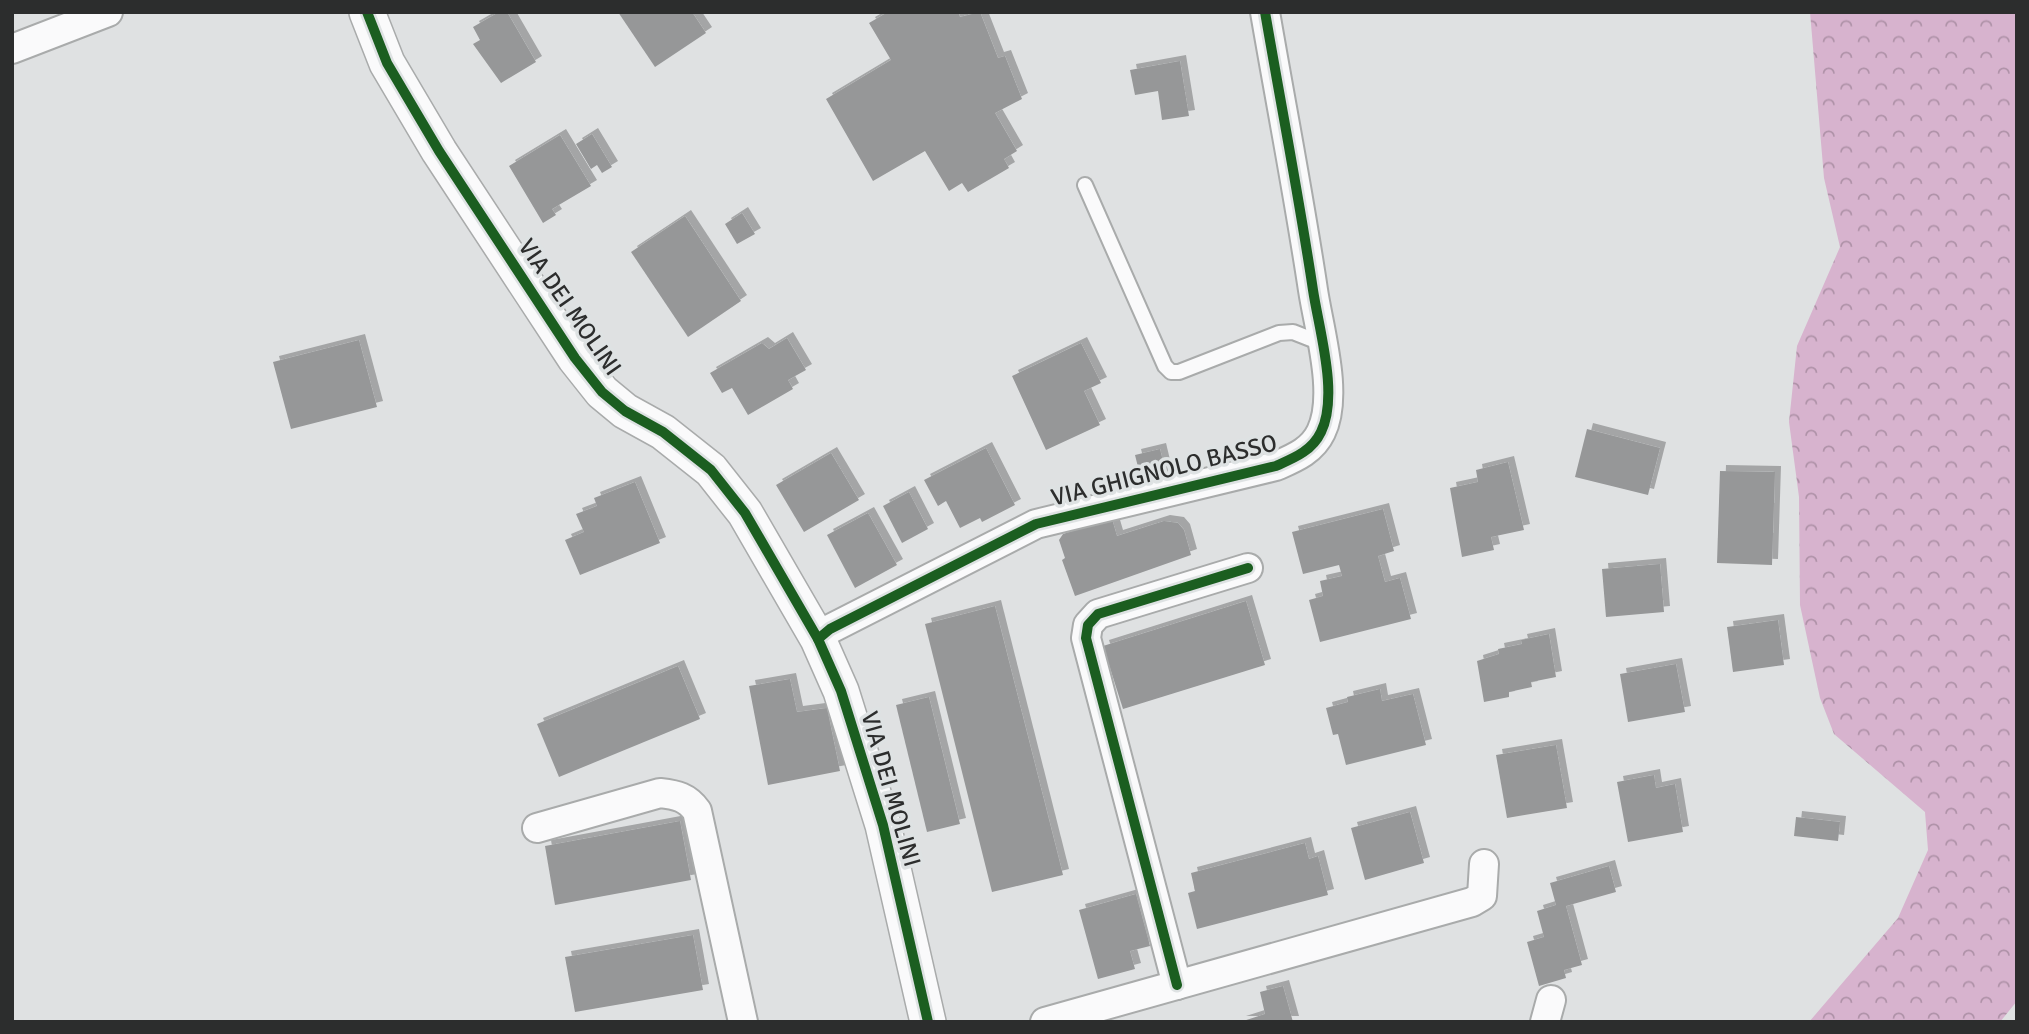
<svg xmlns="http://www.w3.org/2000/svg" width="2029" height="1034" font-family="Signika,sans-serif">
<style>
.forest{fill:url(#forest-crowns)}
.building{fill:#969798;filter:url(#shadow)}
.lines{fill:none;stroke-linecap:round;stroke-linejoin:round}
.service-casing{stroke:#a9abab;stroke-width:18}
.minor-casing{stroke:#a9abab;stroke-width:32}
.tertiary-casing{stroke:#a9abab;stroke-width:38}
.service{stroke:#fafafb;stroke-width:14}
.minor{stroke:#fafafb;stroke-width:28}
.tertiary{stroke:#fafafb;stroke-width:35}
.cycleway-casing{stroke:#dee2e3;stroke-width:15}
.cycleway{stroke:#1b5e20;stroke-width:10}
.labels{text-anchor:middle;dominant-baseline:central;stroke-width:7;stroke-linejoin:round;paint-order:stroke}
.street-label{font-size:24px;fill:#2c2d2d;stroke:#dee2e3}
</style>
<defs>
<pattern id="forest-crowns" width="20" height="18" patternUnits="userSpaceOnUse" patternTransform="scale(1.75)"><rect width="20" height="18" fill="#d7b3ce"/><path d="M2 6a3 3 0 1 1 6 0M12 15a3 3 0 1 1 6 0" fill="none" stroke="#af92a8"/></pattern>
<filter id="shadow"><feDropShadow dx="6" dy="-6" stdDeviation="0" flood-color="#0004"/></filter>
</defs>
<rect width="100%" height="100%" fill="#dfe1e2"/>
<path class="forest" d="M1810 12H2017V1001L2000 1022H1809L1898 918 1928 850 1925 812 1834 734 1820 698 1800 605 1799 497 1789 422 1797 346 1840 247 1824 178Z"/>
<g class="building">
<path d="M499 12H507L536 62 501 83 473 44 480 40 473 27Z"/>
<path d="M618 12H692L706 33 655 67Z"/>
<path d="M888 12H958L960 17 980 12 998 58 1005 56 1022 99 995 113 1017 151 1004 159 1009 168 968 192 962 183 949 191 925 151 873 181 826 99 891 60 869 23Z"/>
<path d="M1180 61 1189 116 1162 120 1158 91 1135 95 1130 70Z"/>
<path d="M592 134 612 167 602 173 597 165 591 169 576 144Z"/>
<path d="M560 135 591 186 552 209 556 215 543 223 509 166Z"/>
<path d="M742 213 755 234 737 244 725 224Z"/>
<path d="M685 216 741 301 688 337 631 252Z"/>
<path d="M787 338 806 370 788 380 793 389 748 415 732 388 722 393 710 373 762 343 769 349Z"/>
<path d="M359 340 377 407 291 429 273 362Z"/>
<path d="M1081 343 1101 383 1084 391 1100 425 1046 450 1012 376Z"/>
<path d="M1587 429 1660 448 1648 495 1575 477Z"/>
<path d="M986 448 1015 505 982 522 980 518 960 528 946 501 938 506 924 480Z"/>
<path d="M1160 449 1167 478 1142 483 1135 455Z"/>
<path d="M831 453 859 500 804 532 776 485Z"/>
<path d="M1508 462 1524 530 1491 537 1494 550 1462 557 1450 488 1478 482 1476 470Z"/>
<path d="M1720 471 1775 472 1772 565 1717 563Z"/>
<path d="M635 482 660 543 580 575 565 540 584 532 576 514 597 506 594 498Z"/>
<path d="M909 492 928 529 902 543 883 506Z"/>
<path d="M1383 509 1394 551 1378 556 1385 582 1400 578 1411 619 1320 642 1309 600 1323 596 1320 581 1342 576 1339 565 1303 574 1292 532Z"/>
<path d="M868 513 897 565 855 588 827 535Z"/>
<path d="M1112 519 1117 536 1164 521 1178 523 1184 530 1191 555 1075 596 1062 560 1065 558 1059 540 1063 534Z"/>
<path d="M1660 564 1664 612 1606 617 1602 569Z"/>
<path d="M1246 601 1265 665 1123 709 1103 646Z"/>
<path d="M995 606 1063 875 992 892 925 624Z"/>
<path d="M1778 620 1784 665 1733 672 1727 627Z"/>
<path d="M1549 634 1556 677 1531 682 1532 687 1509 692V697L1484 702 1477 661 1499 654 1498 649 1522 644 1521 640Z"/>
<path d="M1676 664 1685 712 1628 722 1620 674Z"/>
<path d="M678 666 700 719 559 777 537 724Z"/>
<path d="M790 679 797 712 827 708 840 771 768 785 749 686Z"/>
<path d="M1380 689 1382 701 1413 694 1426 745 1346 765 1338 734 1333 735 1326 708 1348 702 1347 697Z"/>
<path d="M929 697 960 824 927 832 896 705Z"/>
<path d="M1556 745 1567 808 1507 818 1496 755Z"/>
<path d="M1654 775 1656 788 1675 784 1683 832 1628 842 1617 782Z"/>
<path d="M1410 812 1424 863 1365 880 1351 828Z"/>
<path d="M1796 817 1840 822 1838 841 1794 836Z"/>
<path d="M680 821 691 880 555 905 545 846Z"/>
<path d="M1305 843 1309 859 1318 856 1328 895 1197 929 1188 893 1195 891 1191 873Z"/>
<path d="M1609 866 1616 892 1566 906 1582 965 1564 970 1566 978 1539 986 1527 942 1544 937 1537 911 1556 905 1550 883Z"/>
<path d="M1136 894 1150 946 1130 951 1135 969 1098 979 1079 910Z"/>
<path d="M693 935 703 990 575 1012 565 957Z"/>
<path d="M1283 986 1293 1022H1240L1265 1014 1260 992Z"/>
</g>
<g class="lines">
<g class="service-casing">
<path id="service" d="M1085 185 1165 366 1171 372H1179L1279 333 1293 332 1321 343"/>
</g>
<g class="minor-casing">
<g id="minor">
<path d="M12 49 108 12"/>
<path d="M818 639 830 629 1036 524 1276 466C1294 458 1312 451 1321 432 1339 395 1319 330 1313 290 1299 197 1281 105 1265 12"/>
<path d="M537 828 660 793C677 795 687 797 697 811L743 1022"/>
<path d="M1177 985 1086 638 1088 625 1098 614 1248 568"/>
<path d="M1045 1022 1472 902 1482 896 1484 864"/>
<path d="M1545 1022 1551 1000"/>
</g>
</g>
<g class="tertiary-casing">
<path id="tertiary" d="M367 12 387 63 439 151 575 358 602 392 625 411 663 432 711 470 745 513 818 639 841 691 883 825 928 1022"/>
</g>
<use href="#service" class="service"/>
<use href="#minor" class="minor"/>
<use href="#tertiary" class="tertiary"/>
<g class="cycleway-casing">
<g id="cycleway">
<path d="M367 12 387 63 439 151 575 358 602 392 625 411 663 432 711 470 745 513 818 639 841 691 883 825 928 1022"/>
<path d="M818 639 830 629 1036 524 1276 466C1294 458 1312 451 1321 432 1339 395 1319 330 1313 290 1299 197 1281 105 1265 12"/>
<path d="M1177 985 1086 638 1088 625 1098 614 1248 568"/>
</g>
</g>
<use href="#cycleway" class="cycleway"/>
</g>
<g class="labels">
<g class="street-label">
<text transform="translate(570 307) rotate(55)">VIA DEI MOLINI</text>
<text transform="translate(1164 470) rotate(-14)">VIA GHIGNOLO BASSO</text>
<text transform="translate(891 789) rotate(74)">VIA DEI MOLINI</text>
</g>
</g>
<rect width="2029" height="1034" fill="none" stroke="#2c2d2d" stroke-width="28"/>
</svg>
